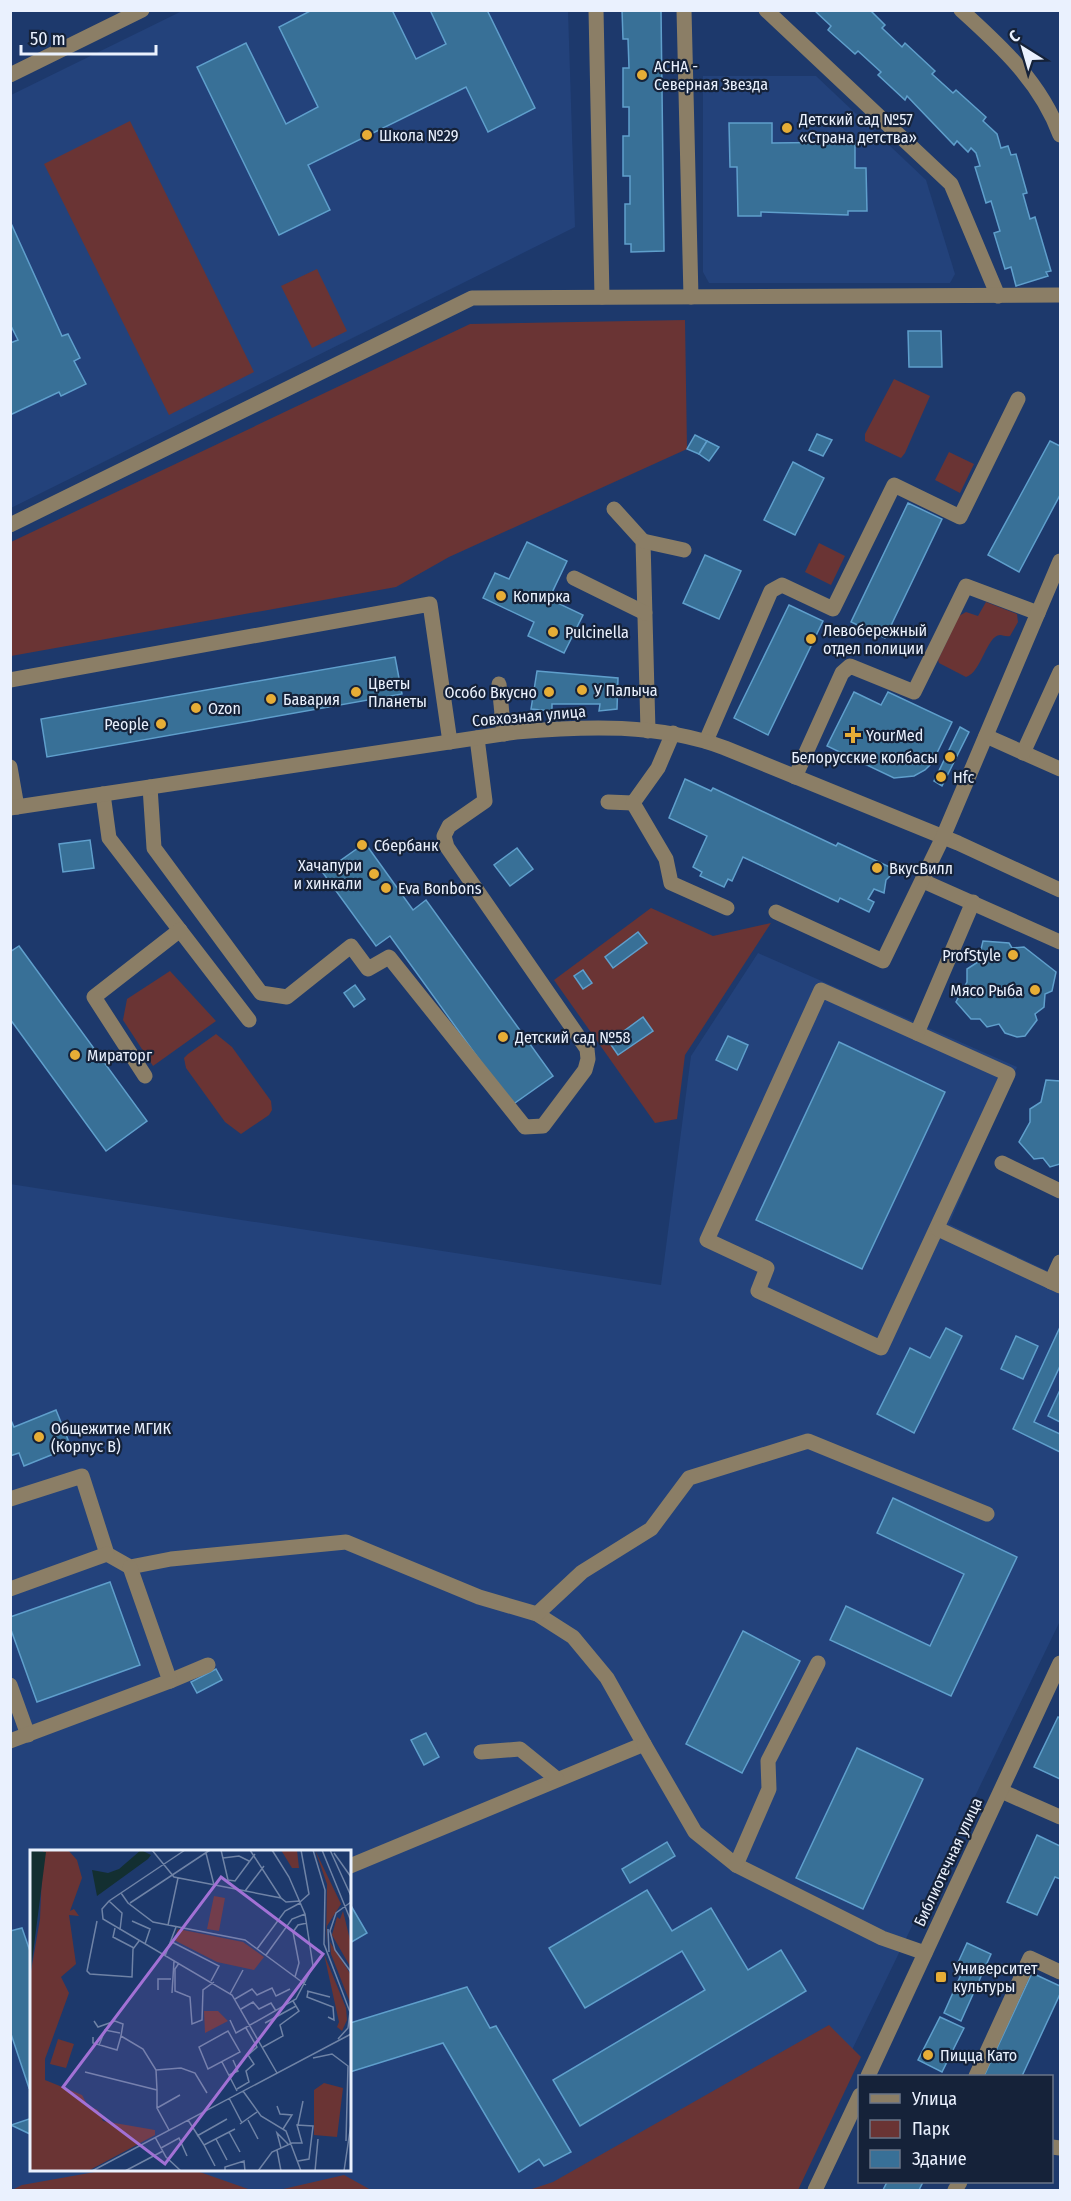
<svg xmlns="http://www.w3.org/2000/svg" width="1071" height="2201" font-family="'Fira Sans Condensed',sans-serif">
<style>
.built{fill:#23427b;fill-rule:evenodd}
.green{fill:#6a3434}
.building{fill:#387097;stroke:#5f9fcc;stroke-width:1.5}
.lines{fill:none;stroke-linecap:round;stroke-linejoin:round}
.minor{stroke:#8b7e66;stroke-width:15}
.poi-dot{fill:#e6ad36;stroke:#152239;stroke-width:2}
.labels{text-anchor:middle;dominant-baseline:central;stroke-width:4.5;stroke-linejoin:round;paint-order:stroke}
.poi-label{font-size:16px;fill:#eaf1fe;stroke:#152239;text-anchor:start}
.street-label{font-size:16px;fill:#eaf1fe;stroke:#152239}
.inset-road{fill:none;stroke:#6f83a6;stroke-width:1.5}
.view{fill:#a271d5;fill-opacity:0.15;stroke:#a271d5;stroke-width:3}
.inset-edge{fill:none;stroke:#eaf1fe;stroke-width:3}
</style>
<rect width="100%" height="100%" fill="#1d396c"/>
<g class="built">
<path d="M182 11H568L575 227 11 508V95Z"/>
<path d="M703 76H816L926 180 955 274 950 283H709L703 272Z"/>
<path d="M758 953 1017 1067 949 1224 1060 1277V1621L784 2190H11L10 1184 661 1285 691 1056ZM32 1852H350V2170H32Z"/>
</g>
<g class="green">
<path d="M130 121 254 372 169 415 44 164Z"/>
<path d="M317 269 347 331 312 348 281 286Z"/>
<path d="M685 320 687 449 449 557 396 587 11 656V542L470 324Z"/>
<path d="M894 379 930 396 905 453 901 458 865 441V434Z"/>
<path d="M949 452 974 464 960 493 935 480Z"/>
<path d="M819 543 845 556 831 585 805 572Z"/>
<path d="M986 602 1017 614 1018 622 1010 636C1006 637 1003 635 1000 635 987 635 981 673 966 677L939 663 938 660 959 616 966 612 978 616Z"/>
<path d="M651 908 713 936 771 923 685 1055 677 1119 655 1123 554 980Z"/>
<path d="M170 971 216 1021 153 1066 123 1020 127 999Z"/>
<path d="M216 1034 232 1047 271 1101 272 1110 269 1115 241 1134 225 1122 186 1068 184 1058 188 1054Z"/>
<path d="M829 2025 861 2057 798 2190H529L553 2182Z"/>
<path d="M106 2170H194L251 2190H12L22 2185Z"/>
<path d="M344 2175 371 2190H279Z"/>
</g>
<g class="building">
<path d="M312 10H392L416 59 446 44 430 10H487L535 108 488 132 466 87 308 165 330 210 279 235 197 67 246 43 286 124 318 107 279 27Z"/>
<path d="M622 10H661L664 251 631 252V244H625V204H630V176H623V136H629V107H623V68H629L628 39H623Z"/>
<path d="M814 10H870L885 25 882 28 902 47 905 43 935 71 932 74 953 93 956 90 986 117 983 121 997 134 1001 148 1008 146 1011 155 1016 154 1027 193 1023 194 1030 219 1035 217 1051 271 1046 272 1048 276 1016 286 1011 267 1005 269 994 233 1000 231 991 201 986 203 975 167 980 166 976 153 971 148 968 152 957 141 954 145 907 96 905 100 878 75 881 72 858 51 855 54 828 30 831 26Z"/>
<path d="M729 123H772V143L855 142V168H866L867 211H848V215L761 212V216H738L737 167H730Z"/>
<path d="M10 221 62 336 68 334 80 358 74 361 86 384 61 396 59 392 10 415V343L18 340 10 324Z"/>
<path d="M908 331H941L942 367H909Z"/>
<path d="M817 434 832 440 823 456 809 450Z"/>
<path d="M695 435 707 441 699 454 687 449Z"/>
<path d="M707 441 719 447 709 461 699 454Z"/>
<path d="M1050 441 1060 446V495L1019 572 988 555Z"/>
<path d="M793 462 824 478 795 535 764 520Z"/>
<path d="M908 503 942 519 885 638 851 622Z"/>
<path d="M527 542 567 561 549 599 583 615 564 653 528 636 534 622 483 598 495 573 509 579Z"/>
<path d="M705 555 741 571 719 619 683 603Z"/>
<path d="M789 605 823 621 768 735 734 718Z"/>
<path d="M395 657 402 694 47 757 41 719Z"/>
<path d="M537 671 618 678 617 709 599 711 600 704H552V711L531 709Z"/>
<path d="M854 692 881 705 888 692 952 722 932 763 925 770 914 776 894 778 827 746Z"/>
<path d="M960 727 969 732 942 786 934 781Z"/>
<path d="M685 779 711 791 713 788 836 846 838 843 896 870 886 880 884 893 874 889 868 899 874 902 869 912 840 898 838 902 743 857 732 881 728 879 724 887 700 876 702 872 693 867 707 836 669 818Z"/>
<path d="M90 840 94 868 63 872 59 844Z"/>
<path d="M365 843 413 910 426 900 553 1076 512 1105 390 936 376 946 323 873Z"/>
<path d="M517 848 533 869 510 886 494 865Z"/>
<path d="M638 932 647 943 613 968 605 957Z"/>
<path d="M983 941 1009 943 1012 948 1024 947 1056 972 1052 991 1045 994 1044 1007 1035 1014 1037 1020 1025 1036 1017 1037 1005 1033 999 1024 987 1027 980 1019H971L956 1002 967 982V969L978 962Z"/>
<path d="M19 946 147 1121 106 1151 10 1019V952Z"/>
<path d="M583 970 592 983 583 989 574 976Z"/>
<path d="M355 985 365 999 354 1007 344 993Z"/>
<path d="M643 1017 653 1031 618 1055 609 1042Z"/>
<path d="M728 1036 748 1045 737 1070 716 1060Z"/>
<path d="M839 1042 945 1092 862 1269 756 1220Z"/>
<path d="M1046 1080 1060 1081V1164L1050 1167 1043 1158 1034 1159 1019 1142 1030 1122V1109L1041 1102Z"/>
<path d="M1060 1327V1366L1034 1422 1060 1434V1452L1013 1429Z"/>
<path d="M946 1328 962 1336 914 1433 877 1414 910 1348 930 1358Z"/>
<path d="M1016 1336 1038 1346 1023 1379 1001 1369Z"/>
<path d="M1060 1390V1422L1048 1416Z"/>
<path d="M56 1410 71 1447 24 1466 19 1453 10 1456V1418L14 1427Z"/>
<path d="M893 1498 1017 1557 951 1696 830 1640 846 1606 930 1646 964 1574 877 1533Z"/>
<path d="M110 1582 140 1665 37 1702 10 1627V1617Z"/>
<path d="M743 1631 800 1661 742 1773 686 1744Z"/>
<path d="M216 1669 222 1680 197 1693 191 1682Z"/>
<path d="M1058 1717 1060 1718V1779L1034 1767Z"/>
<path d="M426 1733 439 1757 424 1765 411 1740Z"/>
<path d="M857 1748 923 1779 863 1909 796 1878Z"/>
<path d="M1037 1835 1060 1846V1879L1055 1877 1037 1915 1007 1902Z"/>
<path d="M667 1842 675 1856 630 1883 622 1869Z"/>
<path d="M647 1890 672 1931 711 1908 748 1970 781 1950 806 1991 580 2126 553 2080 705 1990 682 1951 585 2008 549 1948Z"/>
<path d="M350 1904 367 1933 350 1943Z"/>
<path d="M22 1928 32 1957V2087L29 2088 10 2031V1931Z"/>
<path d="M967 1943 991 1954 961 2021 944 2013 963 1970 956 1967Z"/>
<path d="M1032 1973 1060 1986V1994L1022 2076H984Z"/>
<path d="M467 1987 490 2028 496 2026 571 2152 544 2166 539 2159 519 2172 443 2043 350 2072V2023Z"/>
<path d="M940 2017 964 2028 942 2072 918 2060Z"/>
<path d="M32 2118V2135L11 2125Z"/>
<path d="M887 2182H923L919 2190H883Z"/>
</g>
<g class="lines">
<g class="minor">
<path d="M596 10 602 297"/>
<path d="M684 10 691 297"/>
<path d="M766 10 951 184 998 296"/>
<path d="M961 10C1002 47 1041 83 1060 135"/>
<path d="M10 75 142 10"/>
<path d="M614 509 643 541 648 731"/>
<path d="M10 525 472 298 1060 295"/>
<path d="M643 541 684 550"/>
<path d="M574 578 645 613"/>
<path d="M10 680 430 604 450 742"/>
<path d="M499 684 504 734"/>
<path d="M986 736 1060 769"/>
<path d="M706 741 771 591 782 585 833 609 894 485 960 517 1018 399"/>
<path d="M1023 753 1060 672"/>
<path d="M10 767 17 807"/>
<path d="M795 777 842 673 850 666 914 692 966 586 1038 613"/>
<path d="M150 787 154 848 261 993 287 997 351 946 368 969 389 957 525 1127 543 1126 585 1070 588 1059 587 1049 447 847 444 836 449 826 485 801 477 738"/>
<path d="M103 794 109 838 249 1020"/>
<path d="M608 802 633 803 658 768 673 733"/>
<path d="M633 803 666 859 671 883 727 908"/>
<path d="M10 808 516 732C585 726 659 723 725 748L958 843 1060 890"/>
<path d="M923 881 1060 942"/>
<path d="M776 912 883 961 943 837 1060 561"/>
<path d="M821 990 1008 1074 881 1348 758 1291 767 1268 707 1240Z"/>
<path d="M917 1033 973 902"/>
<path d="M145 1076 94 997 180 930"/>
<path d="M1002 1163 1060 1191"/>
<path d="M938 1229 1060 1286"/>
<path d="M1051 1282 1060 1262"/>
<path d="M10 1499 82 1476 107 1554 130 1567 171 1559 346 1542 479 1597 537 1614 573 1637 607 1678 644 1744 350 1866"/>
<path d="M10 1589 107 1554"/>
<path d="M537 1614 582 1572 651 1529 689 1478 808 1441 987 1514"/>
<path d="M170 1681 208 1665"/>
<path d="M10 1685 28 1735"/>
<path d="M10 1741 170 1681 130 1567"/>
<path d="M644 1744 695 1832 736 1865 882 1938 925 1953"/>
<path d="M481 1752 520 1749 557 1779"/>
<path d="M1001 1791 1060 1817"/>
<path d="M736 1865 769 1789 768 1761 818 1663"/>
<path d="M868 2076 1060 1663"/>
<path d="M976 2076 1030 1958 1060 1972"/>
<path d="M1052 2147 1060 2148"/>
<path d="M815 2190 860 2095"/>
<path d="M955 2190 960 2182"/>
</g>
</g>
<g class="poi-dot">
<circle cx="642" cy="75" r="6"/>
<circle cx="787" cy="128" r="6"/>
<circle cx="367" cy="135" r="6"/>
<circle cx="501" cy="596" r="6"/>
<circle cx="553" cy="632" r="6"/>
<circle cx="811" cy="639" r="6"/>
<circle cx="582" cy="690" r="6"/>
<circle cx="356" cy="692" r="6"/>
<circle cx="549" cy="692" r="6"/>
<circle cx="271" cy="699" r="6"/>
<circle cx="196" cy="708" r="6"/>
<circle cx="161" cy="724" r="6"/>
<path d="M850 726h6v6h6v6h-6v6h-6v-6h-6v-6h6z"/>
<circle cx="950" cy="757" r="6"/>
<circle cx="941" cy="777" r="6"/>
<circle cx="362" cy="845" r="6"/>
<circle cx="877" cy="868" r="6"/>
<circle cx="374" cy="874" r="6"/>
<circle cx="386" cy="888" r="6"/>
<circle cx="1013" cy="955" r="6"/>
<circle cx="1035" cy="990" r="6"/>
<circle cx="503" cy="1037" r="6"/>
<circle cx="75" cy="1055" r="6"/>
<circle cx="39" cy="1437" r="6"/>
<rect x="935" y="1971" width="12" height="12" rx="3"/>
<circle cx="928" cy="2055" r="6"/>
</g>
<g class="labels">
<g class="poi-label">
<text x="654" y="66">АСНА -<tspan x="654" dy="18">Северная Звезда</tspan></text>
<text x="799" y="119">Детский сад №57<tspan x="799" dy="18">«Страна детства»</tspan></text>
<text x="379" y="135">Школа №29</text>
<text x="513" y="596">Копирка</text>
<text x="823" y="630">Левобережный<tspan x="823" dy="18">отдел полиции</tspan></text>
<text x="565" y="632">Pulcinella</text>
<text x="368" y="683">Цветы<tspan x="368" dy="18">Планеты</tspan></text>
<text x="594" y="690">У Палыча</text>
<text x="537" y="692" text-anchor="end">Особо Вкусно</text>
<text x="283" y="699">Бавария</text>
<text x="208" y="708">Ozon</text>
<text x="149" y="724" text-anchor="end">People</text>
<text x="866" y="735">YourMed</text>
<text x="938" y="757" text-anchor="end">Белорусские колбасы</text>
<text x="953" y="777">Hfc</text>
<text x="374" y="845">Сбербанк</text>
<text x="362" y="865" text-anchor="end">Хачапури<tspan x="362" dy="18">и хинкали</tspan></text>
<text x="889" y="868">ВкусВилл</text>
<text x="398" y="888">Eva Bonbons</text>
<text x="1001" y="955" text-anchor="end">ProfStyle</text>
<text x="1023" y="990" text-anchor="end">Мясо Рыба</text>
<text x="515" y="1037">Детский сад №58</text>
<text x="87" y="1055">Мираторг</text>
<text x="51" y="1428">Общежитие МГИК<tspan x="51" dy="18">(Корпус В)</tspan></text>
<text x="953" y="1968">Университет<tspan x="953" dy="18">культуры</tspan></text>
<text x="940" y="2055">Пицца Като</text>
</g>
<g class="street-label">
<text transform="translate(529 716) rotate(-5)">Совхозная улица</text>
<text transform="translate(948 1862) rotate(-65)">Библиотечная улица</text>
</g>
</g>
<g transform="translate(30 1850)">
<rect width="321" height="321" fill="#1d396c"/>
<path d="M13 0H38L47 10 52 28 40 61 44 59 49 66 39 65 46 114 31 127 39 143 15 209V246V230L52 245 58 256 68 260 73 271 125 280V285L58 321H0V127L10 69ZM251 0H267L269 18H262ZM285 0 311 54 297 76 296 96 297 34ZM184 46 195 48 189 81 177 79ZM313 61 321 94V118L302 85 307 67 310 69ZM148 79 213 92 234 107 224 120 187 112 144 90ZM300 92 321 125V155L301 104ZM294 104 316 158 317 170 312 181 307 177 309 172ZM174 161H188L198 171 175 183ZM28 189 44 194 36 218 20 214ZM294 233 313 238 307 287 284 285V240Z" fill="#6a3434"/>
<path d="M0 0 16 2 0 127ZM111 0 121 5 118 9 67 46 62 20 78 23 89 19Z" fill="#132f31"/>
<path class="inset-road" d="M122 0 144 27 251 48M155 0 79 51 72 59 73 69 202 145 247 223M191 0 198 30 205 31 225 4M220 0 251 48 256 52 270 51M283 0 295 40 294 94 320 162 318 178 308 189M292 0 321 71M300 0 321 46M176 3 184 35M304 3 321 27M193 8 209 6 219 11M215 41 234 16M91 43 98 53 123 72 215 90 276 135M79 51 92 63 90 80M270 52 279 44 271 0M321 52 306 63 300 81 305 100 321 122M100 53 180 0M67 71 57 121 60 124 102 127 103 99 109 91M102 71 120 79 115 94M138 75 148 28M85 78 83 87 104 98M298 79 299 102M142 92 189 116 181 131M227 99 255 61 270 53M236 105 262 69 275 64M135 106 146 77M149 113 145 119V141L160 147 162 174 172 170 173 140 184 132M265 127 269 113 263 82 268 75 277 73M128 140V129H141M277 141 300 147M278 142 277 147 303 157 304 170 298 167M142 143 144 111M200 144 213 120M205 149 222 139 227 145 242 138 246 146 260 139M211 159 223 152 229 159 241 153 246 161M200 170 206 183 266 149 283 116 275 64 259 27 242 0M235 173 266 156M198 181 210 202 178 219 169 197ZM63 187V193L87 200 91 186M69 195 75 180 90 183M233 197 253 186 250 175 269 161 263 151M283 208 302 204 318 216 316 291M192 212 207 241M126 220 151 218 165 223 177 243M55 222 127 240 126 220 113 199 91 186 93 174 85 171 68 177 64 171M199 225 208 221 203 210M207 239 219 232 216 221 224 214 218 205 227 197 216 178M127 240V258L139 280M213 241 231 266 256 281 271 321M199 248 212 273M247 256 250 264 262 265 253 279M127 258 150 245M158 270 174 295 205 279M218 270 228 289M210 274 227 262M268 275 273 251M199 282 210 302M167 286 197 269M125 287 136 307 151 321M186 289 197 310M174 295 185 316M131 298 149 288 157 306M251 298 247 283 258 294M247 300 251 321M62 321 321 184M95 321 133 301M195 321V317L214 311 215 321M228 321 242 302 262 293H272L267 275 283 276 279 309 268 311M285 321 288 289M314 321 321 274"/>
<path class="view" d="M191 27 293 104 135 314 33 237Z"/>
<rect width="321" height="321" class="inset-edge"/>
</g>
<rect width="1071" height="2201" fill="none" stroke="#eaf1fe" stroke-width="24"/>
<rect x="858" y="2075" width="195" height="108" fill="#152239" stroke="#6a7588" stroke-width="1.5"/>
<rect x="870" y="2094" width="30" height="9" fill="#8b7e66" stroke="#6a7588" stroke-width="1.5"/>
<text x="912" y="2105" font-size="18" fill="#eaf1fe">Улица</text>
<rect x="870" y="2120" width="30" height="18" fill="#6a3434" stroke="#6a7588" stroke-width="1.5"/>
<text x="912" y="2135" font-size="18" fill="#eaf1fe">Парк</text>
<rect x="870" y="2150" width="30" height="18" fill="#387097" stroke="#6a7588" stroke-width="1.5"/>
<text x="912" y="2165" font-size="18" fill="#eaf1fe">Здание</text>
<g transform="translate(1023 48) rotate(323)" stroke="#152239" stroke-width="4.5" paint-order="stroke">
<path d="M0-4.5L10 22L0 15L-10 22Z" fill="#eaf1fe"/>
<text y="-9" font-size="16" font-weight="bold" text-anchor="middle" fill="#eaf1fe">С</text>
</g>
<path d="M21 45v9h135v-9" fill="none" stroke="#eaf1fe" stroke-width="3"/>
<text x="30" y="45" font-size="18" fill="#eaf1fe" stroke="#152239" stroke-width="4.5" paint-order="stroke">50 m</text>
</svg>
